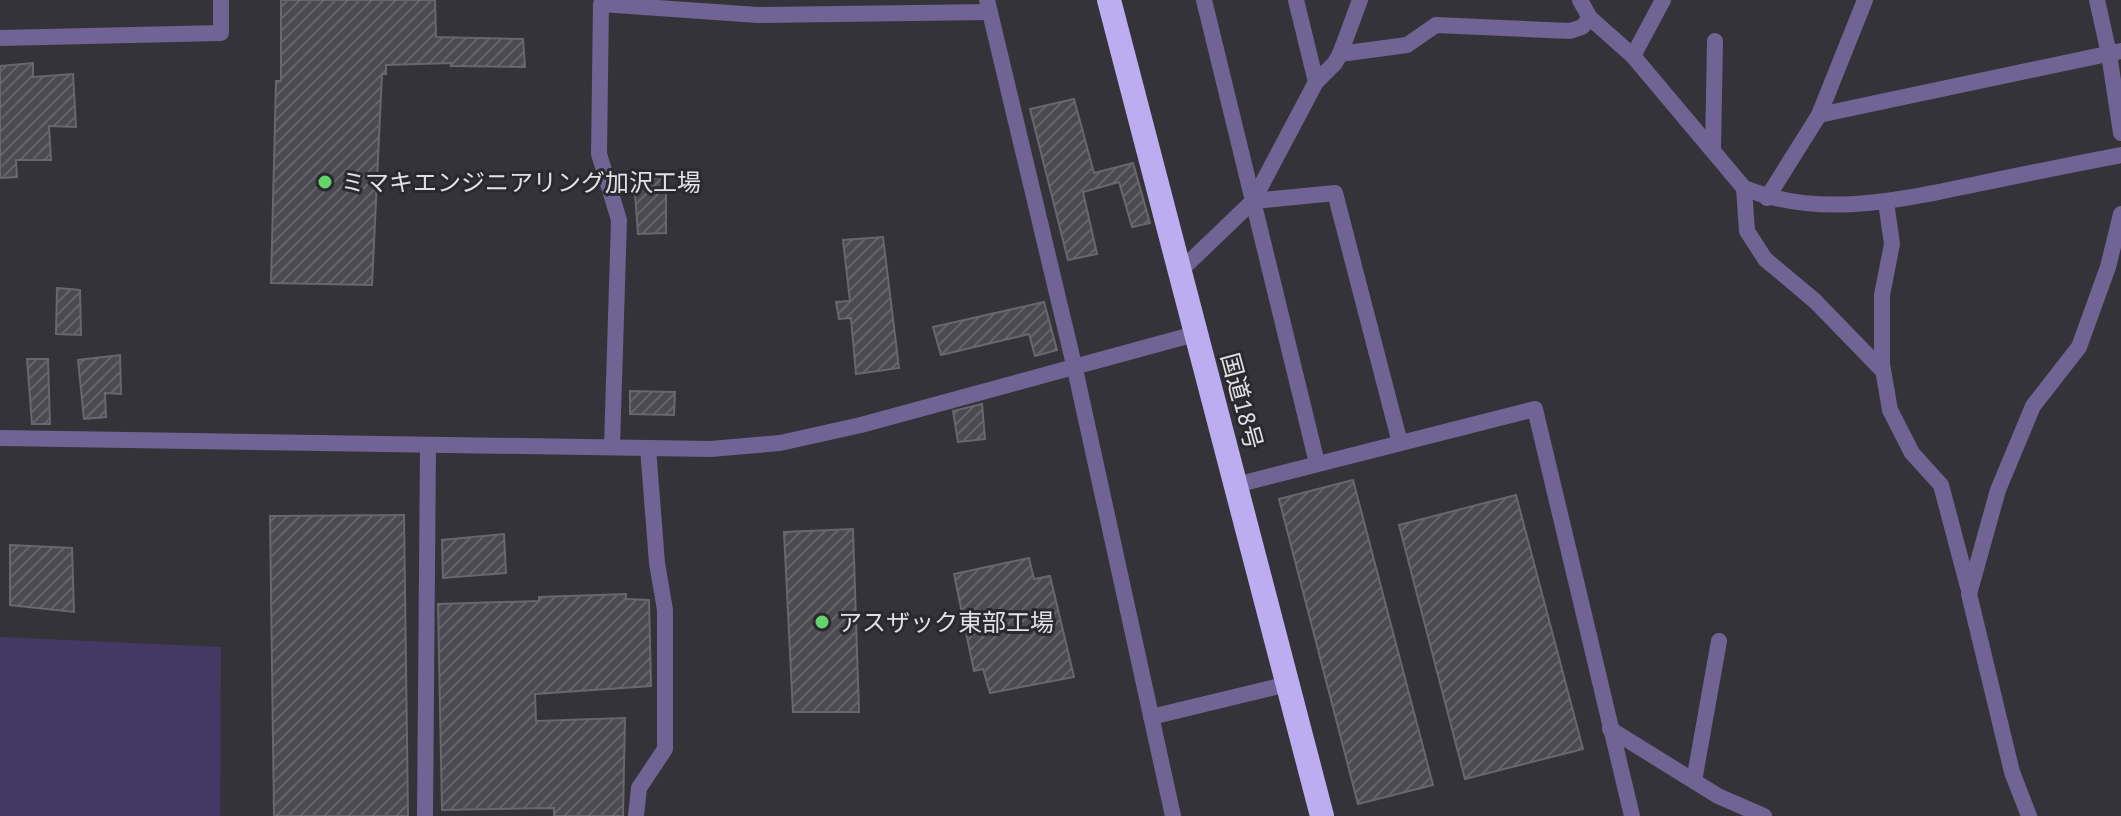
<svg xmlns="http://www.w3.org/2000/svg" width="2121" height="816" font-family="'PT Sans','Noto Sans JP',sans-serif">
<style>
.grass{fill:#443964}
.building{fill:url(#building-hatch);stroke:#68676d;stroke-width:2}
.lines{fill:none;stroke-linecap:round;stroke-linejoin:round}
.minor{stroke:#6f6493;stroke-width:16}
.highway{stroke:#bcadf1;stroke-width:24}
.poi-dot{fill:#64d468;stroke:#2a292f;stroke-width:3}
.labels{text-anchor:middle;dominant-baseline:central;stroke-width:6;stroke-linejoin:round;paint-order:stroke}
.poi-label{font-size:24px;fill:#e1e0e4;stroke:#2a292f;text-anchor:start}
.street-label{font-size:24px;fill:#e1e0e4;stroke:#2a292f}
</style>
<defs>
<pattern id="building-hatch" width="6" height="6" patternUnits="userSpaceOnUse" patternTransform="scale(2)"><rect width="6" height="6" fill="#4b4a50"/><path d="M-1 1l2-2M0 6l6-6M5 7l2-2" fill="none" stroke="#656469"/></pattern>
</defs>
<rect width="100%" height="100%" fill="#343339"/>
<path class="grass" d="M0 637 221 647 220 816H0Z"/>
<g class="building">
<path d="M281 0H435L436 37 523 39 525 67 451 66V63L386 65V74H382L372 285 271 283 276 81H281Z"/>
<path d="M33 63V77L73 74 76 127 49 126 51 160H16L17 177 0 178V66Z"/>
<path d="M1074 99 1094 173 1133 163 1150 223 1132 227 1119 182 1083 192 1097 254 1068 260 1030 109Z"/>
<path d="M666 177V233L638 234 634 180Z"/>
<path d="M883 237 899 368 856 374 851 318 839 319 836 302 850 301 843 240Z"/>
<path d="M57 288 80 290 81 335 56 334Z"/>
<path d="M1044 302 1057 350 1035 356 1029 334 941 355 933 327Z"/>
<path d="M120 355 121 394 105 393 106 417 84 419 78 360Z"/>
<path d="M27 359H48L50 424H32Z"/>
<path d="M630 391 675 392 674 415 630 414Z"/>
<path d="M982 404 985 439 958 442 953 411Z"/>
<path d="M1353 480 1433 785 1358 804 1279 499Z"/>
<path d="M1516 495 1583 749 1465 779 1399 525Z"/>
<path d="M404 515 408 816H274L270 516Z"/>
<path d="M853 529 859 712H793L784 532Z"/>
<path d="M504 534 506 573 443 578 442 540Z"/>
<path d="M10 545 72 548 74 612 10 605Z"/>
<path d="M1029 558 1034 579 1050 576 1074 677 990 693 983 669 974 671 954 574Z"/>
<path d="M626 594V599L649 600 651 686 535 694 536 721 625 718 623 816H554V808L442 810 438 604 539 601V597Z"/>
</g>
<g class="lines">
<g class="minor">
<path d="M987 0 1075 369 1173 816"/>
<path d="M1204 0 1317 463"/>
<path d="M1296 0 1316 82"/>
<path d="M1580 0 1590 18 1633 56 1744 188C1820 219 1900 200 1977 184 2025 174 2073 164 2121 155"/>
<path d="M2097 0 2109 54 2121 133"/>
<path d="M0 38 221 33V0"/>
<path d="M1340 54 1407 45 1436 25 1570 31 1582 27 1590 18"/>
<path d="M1633 56 1663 0"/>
<path d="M1819 115 2121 51"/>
<path d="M1713 149 1715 41"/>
<path d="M1744 188 1747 231 1765 259 1815 301 1883 371"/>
<path d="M1767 198 1819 115 1865 0"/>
<path d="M1253 201 1335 193 1400 443"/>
<path d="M1886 202 1892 244 1882 295V364L1890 410 1912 453 1941 485 1968 587"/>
<path d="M1179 272 1253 201 1316 82 1335 63 1340 54 1360 0"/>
<path d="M0 438 711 449 780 443 861 425 1195 334"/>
<path d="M612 446 619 220 599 154 601 4 758 15 990 12"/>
<path d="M1236 485 1535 409 1632 816"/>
<path d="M1151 717 1288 684"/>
<path d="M1610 729 1718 796 1764 816"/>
<path d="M1694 781 1719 641"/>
<path d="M425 816 428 445"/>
<path d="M636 816 639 788 665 749V610L657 563 648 448"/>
<path d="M2029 816 2012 772 1969 594 1998 490 2033 406 2079 347 2108 267 2121 214"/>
</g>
<path class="highway" d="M1109 0 1322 816"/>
</g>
<g class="poi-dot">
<circle cx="325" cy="182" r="8"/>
<circle cx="822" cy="622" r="8"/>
</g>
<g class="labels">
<g class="poi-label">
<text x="341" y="182">ミマキエンジニアリング加沢工場</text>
<text x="838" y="622">アスザック東部工場</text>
</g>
<g class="street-label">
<text transform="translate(1242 401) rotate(75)">国道18号</text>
</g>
</g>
</svg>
